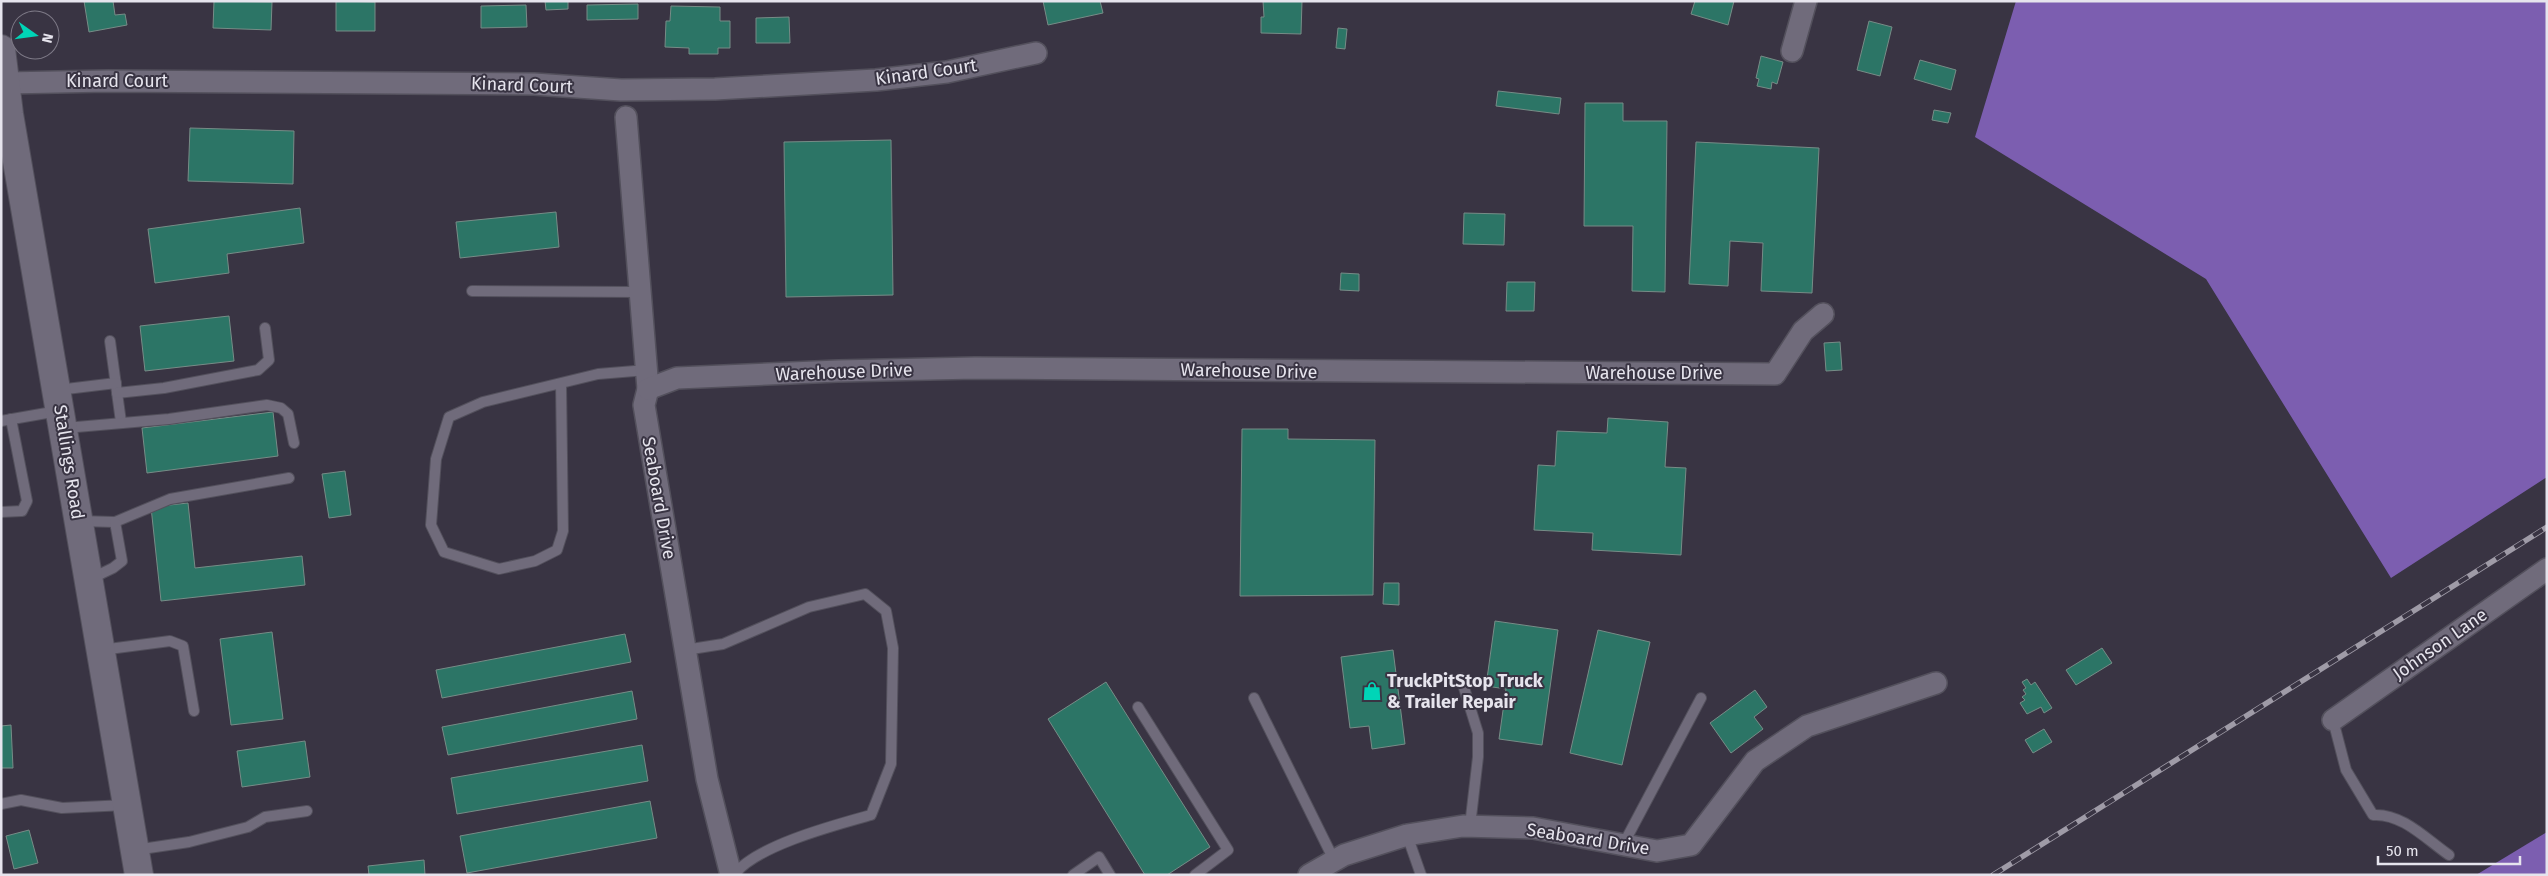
<svg xmlns="http://www.w3.org/2000/svg" width="2548" height="876" font-family="'Fira Sans',sans-serif">
<style>
.forest{fill:#7c5eb0}
.building{fill:#2c7566;stroke:#778c87}
.lines{fill:none;stroke-linecap:round;stroke-linejoin:round}
.lane-casing{stroke:#53505c;stroke-width:12}
.street-casing{stroke:#53505c;stroke-width:24}
.secondary-casing{stroke:#53505c;stroke-width:30}
.lane{stroke:#706b7b;stroke-width:10}
.street{stroke:#706b7b;stroke-width:21}
.secondary{stroke:#706b7b;stroke-width:28}
.rail-casing{stroke:#9f9ba7;stroke-width:5.5}
.rail{stroke:#393443;stroke-width:4;stroke-dasharray:11;stroke-linecap:butt}
.labels{text-anchor:middle;dominant-baseline:central;stroke-width:4;stroke-linejoin:round;paint-order:stroke}
.street-label{font-size:18px;fill:#e6e4ed;stroke:#393443}
.poi-label{font-size:18px;font-weight:bold;fill:#e6e4ed;stroke:#393443;text-anchor:start}
</style>
<rect width="100%" height="100%" fill="#393443"/>
<g class="forest">
<path d="M2016 1H2547V477L2391 578 2206 279 1975 137Z"/>
<path d="M2547 832V875H2476Z"/>
</g>
<g class="building">
<path d="M84 1H113L115 15 125 14 127 25 89 32Z"/>
<path d="M214 1 272 2 271 30 213 28Z"/>
<path d="M336 1 375 2V31H336Z"/>
<path d="M545 1H568V9L546 10Z"/>
<path d="M1043 1H1100L1103 13 1048 25Z"/>
<path d="M1263 1H1302L1301 34 1261 33V17H1264Z"/>
<path d="M1695 1H1734L1728 25 1691 14Z"/>
<path d="M638 4V19L587 20V5Z"/>
<path d="M526 5 527 27 481 28V6Z"/>
<path d="M671 6 720 7V21H730V48H718V54H689V48L665 47 666 21H670Z"/>
<path d="M789 17 790 43H756V18Z"/>
<path d="M1869 21 1892 27 1880 76 1857 70Z"/>
<path d="M1338 28 1347 29 1345 49 1336 48Z"/>
<path d="M1761 56 1783 62 1777 84 1772 82 1771 89 1757 86 1759 79 1756 78Z"/>
<path d="M1920 60 1956 70 1951 90 1914 79Z"/>
<path d="M1498 91 1561 98 1559 114 1496 106Z"/>
<path d="M1585 103H1623V121H1667L1665 292 1632 291 1633 226H1584Z"/>
<path d="M1934 110 1951 113 1948 123 1932 120Z"/>
<path d="M190 128 294 131 293 184 188 181Z"/>
<path d="M891 140 893 295 786 297 784 142Z"/>
<path d="M1696 142 1819 148 1812 293 1761 291 1763 243 1730 241 1728 286 1689 284Z"/>
<path d="M300 208 304 243 227 254 229 273 155 283 148 229Z"/>
<path d="M556 212 559 247 460 258 456 222Z"/>
<path d="M1464 213 1505 214 1504 245 1463 244Z"/>
<path d="M1341 273 1359 274V291L1340 290Z"/>
<path d="M1507 282H1535L1534 311H1506Z"/>
<path d="M229 316 234 361 145 371 140 326Z"/>
<path d="M1840 342 1842 370 1826 371 1824 343Z"/>
<path d="M273 412 278 456 147 473 142 428Z"/>
<path d="M1608 418 1668 422 1665 467 1686 468 1681 555 1592 550 1593 533 1534 530 1538 465 1555 466 1557 431 1607 433Z"/>
<path d="M1242 429H1288V439L1375 440 1373 595 1240 596Z"/>
<path d="M345 471 351 515 329 518 322 474Z"/>
<path d="M188 503 195 568 302 556 305 585 161 601 151 507Z"/>
<path d="M1384 583H1399V605L1383 604Z"/>
<path d="M1495 621 1558 630 1542 745 1499 739 1506 689 1486 686Z"/>
<path d="M1598 630 1650 642 1622 765 1570 753Z"/>
<path d="M272 632 283 719 231 725 220 639Z"/>
<path d="M625 634 631 662 442 698 436 670Z"/>
<path d="M2102 648 2112 663 2076 685 2066 670Z"/>
<path d="M1393 650 1405 744 1372 749 1369 726 1350 728 1341 657Z"/>
<path d="M2027 679 2031 685 2035 682 2052 708 2044 713 2041 707 2027 714 2020 703 2025 700 2022 697 2026 694 2023 690 2026 688 2022 682Z"/>
<path d="M1106 682 1210 847 1167 875H1145L1048 719Z"/>
<path d="M1755 690 1767 707 1754 717 1763 729 1731 753 1710 723Z"/>
<path d="M632 691 637 719 448 755 442 727Z"/>
<path d="M11 725 13 768H1V726Z"/>
<path d="M2044 729 2052 742 2033 753 2025 740Z"/>
<path d="M305 741 310 777 242 787 237 751Z"/>
<path d="M642 745 648 781 457 814 451 778Z"/>
<path d="M650 801 657 838 467 873 460 836Z"/>
<path d="M29 830 38 863 14 869 6 836Z"/>
<path d="M424 860 425 875H369L368 866Z"/>
</g>
<g class="lines">
<g class="lane-casing">
<g id="lane">
<path d="M472 291 639 292"/>
<path d="M110 341 121 422"/>
<path d="M561 383 563 531 557 550 535 561 499 569 444 552 431 525 436 459 449 417 483 402 598 374 647 370"/>
<path d="M58 390 116 383"/>
<path d="M117 393 164 388 258 370 269 360 265 328"/>
<path d="M1 421 58 411"/>
<path d="M65 428 169 419 267 405 281 408 288 414 294 443"/>
<path d="M1 512 22 511 27 501 11 419"/>
<path d="M80 521 115 522 170 499 289 478"/>
<path d="M90 579 113 568 122 561 115 522"/>
<path d="M101 650 170 641 183 646 194 711"/>
<path d="M685 650 723 644 809 607 865 594 886 611 893 648 891 764 871 815C835 825 755 846 734 875"/>
<path d="M1461 678 1478 733V757L1470 826"/>
<path d="M1254 698 1334 860"/>
<path d="M1138 707 1228 850 1195 875"/>
<path d="M2333 720 2346 770 2373 815C2402 813 2426 839 2449 855"/>
<path d="M1 804 21 800 62 808 126 805"/>
<path d="M1407 835 1421 875"/>
<path d="M1623 845 1701 698"/>
<path d="M135 850 189 842 248 827 265 817 307 811"/>
<path d="M1073 875 1099 857 1110 875"/>
</g>
</g>
<g class="street-casing">
<g id="street">
<path d="M1792 51 1806 1"/>
<path d="M6 83 108 81 534 84 621 90 715 89 876 80 947 72 1036 53"/>
<path d="M626 117 648 389 644 405 707 779 731 875"/>
<path d="M648 389 677 378 838 371 975 368 1775 374 1803 331 1823 314"/>
<path d="M2333 720 2547 569"/>
<path d="M1309 875 1344 855 1407 835 1463 826 1533 828 1657 851 1691 845 1755 761 1807 726 1936 683"/>
</g>
</g>
<g class="secondary-casing">
<path id="secondary" d="M1 49 9 114 139 875"/>
</g>
<use href="#lane" class="lane"/>
<use href="#street" class="street"/>
<use href="#secondary" class="secondary"/>
<g class="rail-casing">
<path id="rail" d="M1993 875 2547 527"/>
</g>
<use href="#rail" class="rail"/>
</g>
<defs>
<g id="shop-bare" transform="scale(1.5)"><path d="M-5-2.5h2.3a2.7 3.5 0 0 1 5.4 0H5L5.5 6h-11ZM-1.5-2.5h3a1.5 2.3 0 0 0-3 0Z" fill="#00d5b7" stroke="#393443" stroke-width="2.5" paint-order="stroke"/></g>
</defs>
<g fill-rule="evenodd">
<use href="#shop-bare" x="1372" y="691"/>
</g>
<g class="labels">
<g class="street-label">
<text transform="translate(926 72) rotate(-8)">Kinard Court</text>
<text x="117" y="81">Kinard Court</text>
<text transform="translate(522 85) rotate(2)">Kinard Court</text>
<text transform="translate(1249 371) rotate(1)">Warehouse Drive</text>
<text transform="translate(844 372) rotate(-2)">Warehouse Drive</text>
<text x="1654" y="373">Warehouse Drive</text>
<text transform="translate(69 462) rotate(81)">Stallings Road</text>
<text transform="translate(659 498) rotate(80)">Seaboard Drive</text>
<text transform="translate(2440 644) rotate(-35)">Johnson Lane</text>
<text transform="translate(1588 839) rotate(9)">Seaboard Drive</text>
</g>
<g class="poi-label">
<text x="1387" y="681">TruckPitStop Truck<tspan x="1387" dy="21">&amp; Trailer Repair</tspan></text>
</g>
</g>
<rect width="2548" height="876" fill="none" stroke="#e6e4ed" stroke-width="5"/>
<g transform="translate(35 35) rotate(104)"><circle r="24" fill="#393443" stroke="#7e7a87"/>
<path d="M0-4L9 19L0 12L-9 19Z" fill="#00d5b7"/>
<text y="-8" font-size="14" font-weight="bold" text-anchor="middle" fill="#e6e4ed">N</text>
</g>
<path d="M2378 856v8h142v-8" fill="none" stroke="#e6e4ed" stroke-width="2.5"/>
<text x="2386" y="856" font-size="15" fill="#e6e4ed" stroke="#393443" stroke-width="4" paint-order="stroke">50 m</text>
</svg>
